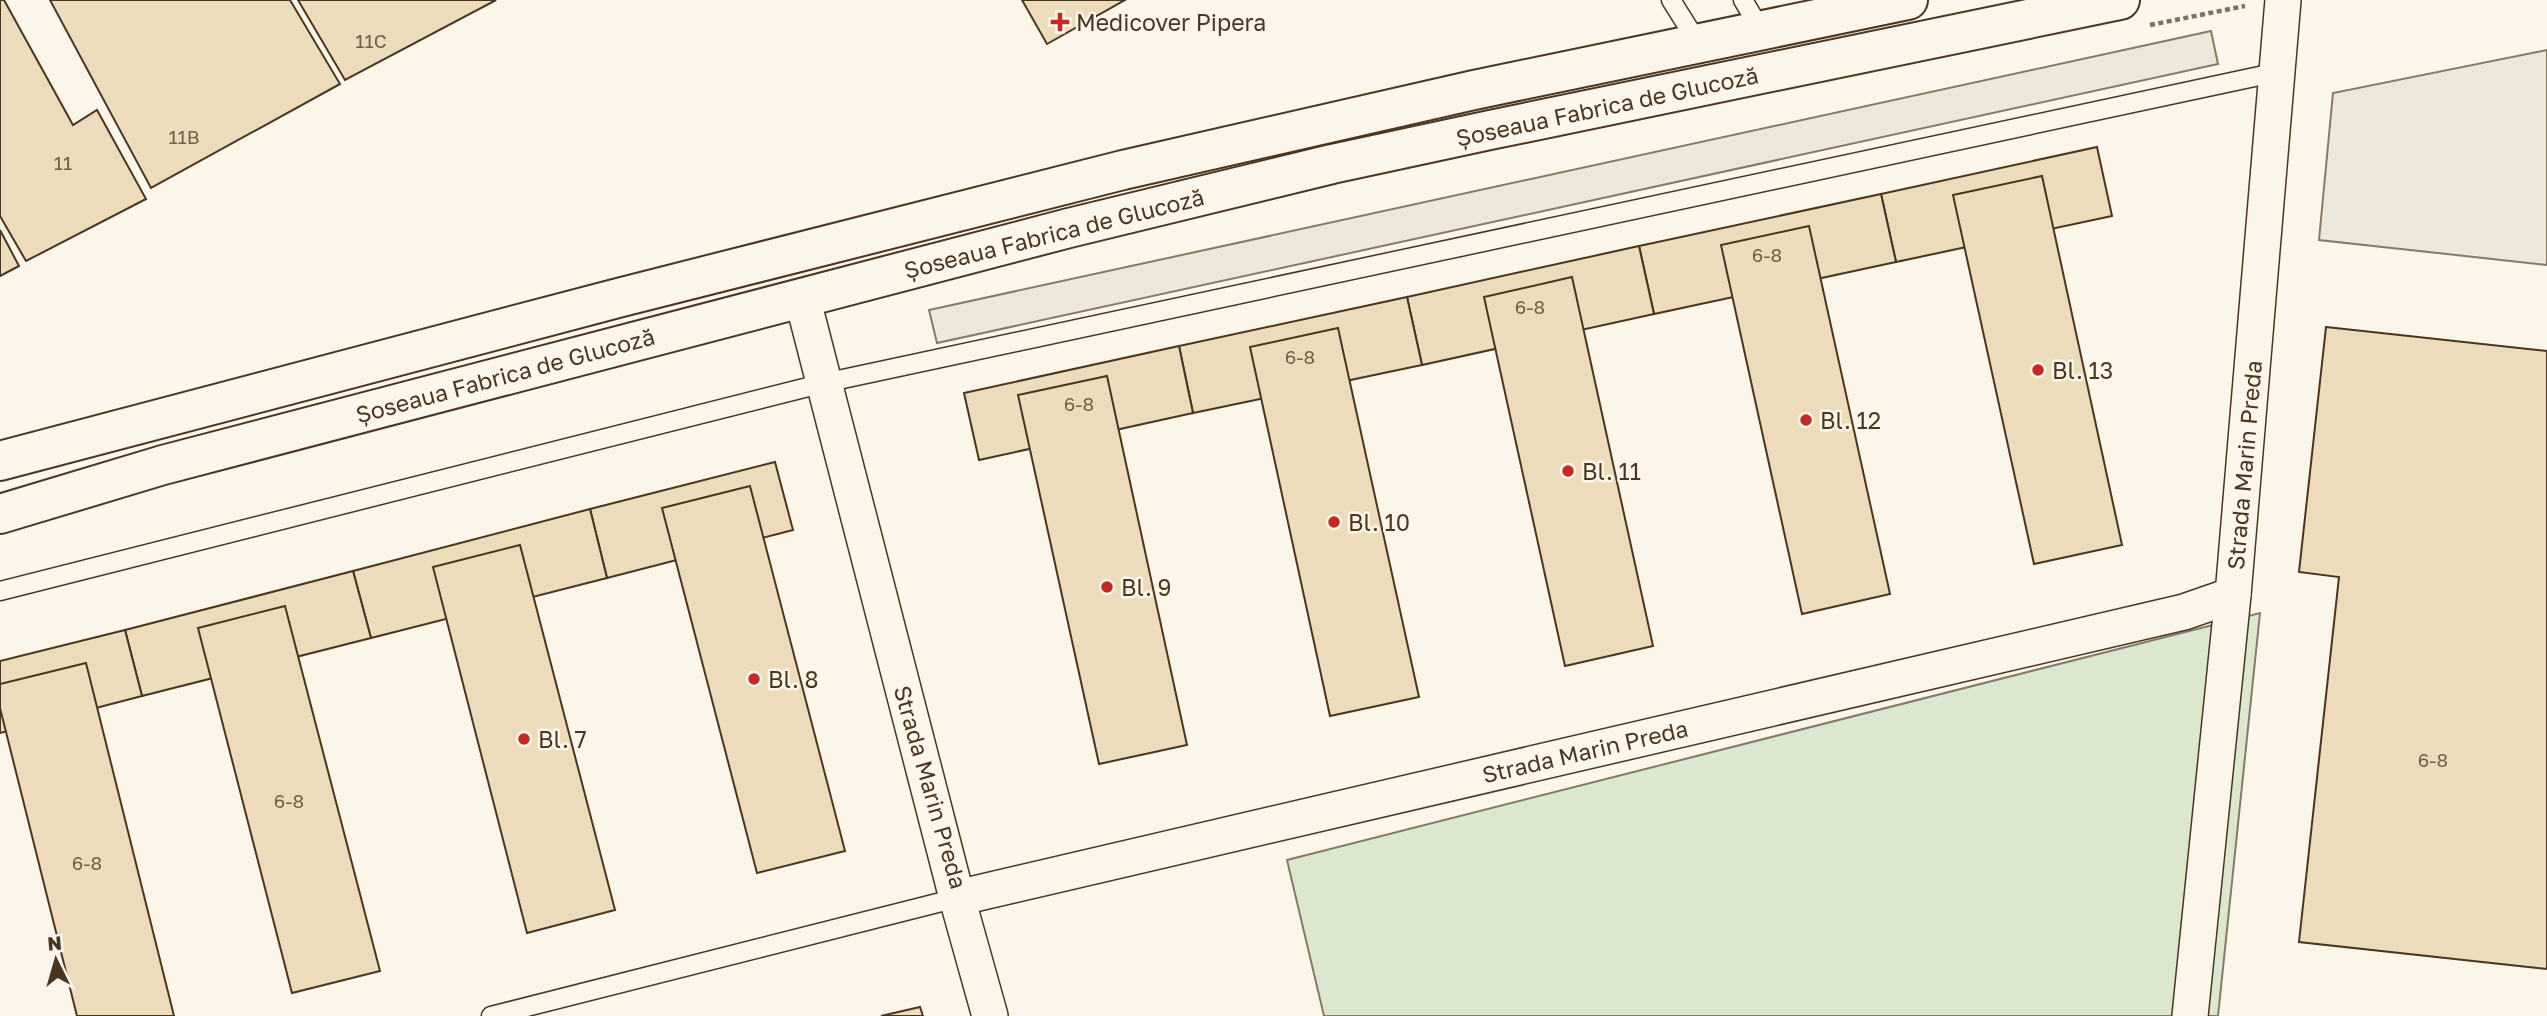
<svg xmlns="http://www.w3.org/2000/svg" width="2547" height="1016" font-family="'Golos Text',sans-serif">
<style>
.green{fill:#dce7d0;stroke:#887966;stroke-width:2}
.parking{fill:#ede7d9;stroke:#887966;stroke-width:2}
.building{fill:#ecdcbc;stroke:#4a3520;stroke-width:2}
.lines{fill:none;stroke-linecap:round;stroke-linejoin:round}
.service-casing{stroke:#4a3520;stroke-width:21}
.minor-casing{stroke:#4a3520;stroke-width:38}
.primary-casing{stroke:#4a3520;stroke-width:42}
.path{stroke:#7f6f5c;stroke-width:4.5;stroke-dasharray:5 3.5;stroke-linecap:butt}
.service{stroke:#fbf6e9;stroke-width:18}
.minor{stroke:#fbf6e9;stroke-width:35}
.primary{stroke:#fbf6e9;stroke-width:38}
.poi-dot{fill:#c62828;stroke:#fbf6e9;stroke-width:2.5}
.labels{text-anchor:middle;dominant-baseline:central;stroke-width:5;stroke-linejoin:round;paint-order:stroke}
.number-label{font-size:19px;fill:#725f47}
.poi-label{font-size:23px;fill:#4a3520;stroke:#fbf6e9;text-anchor:start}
.street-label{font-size:23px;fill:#4a3520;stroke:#fbf6e9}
</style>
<rect width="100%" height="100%" fill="#fbf6e9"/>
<path class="green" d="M2260 613 2218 1016H1324L1287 860Z"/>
<g class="parking">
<path d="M2211 31 2218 64 937 343 929 310Z"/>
<path d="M2547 50V265L2319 240 2333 93Z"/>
</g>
<g class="building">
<path d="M0 0H4L73 125 97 110 146 199 26 261 0 216Z"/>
<path d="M50 0H290L340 84 151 188Z"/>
<path d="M298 0H496L345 80Z"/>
<path d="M1022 0H1125L1047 44Z"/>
<path d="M2097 147 2112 216 1896 262 1881 194Z"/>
<path d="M2042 176 2122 545 2034 564 1953 195Z"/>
<path d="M1881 194 1896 262 1654 314 1639 246Z"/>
<path d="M1809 226 1890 594 1802 614 1721 245Z"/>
<path d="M0 230 19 266 0 276Z"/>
<path d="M1639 246 1654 314 1422 365 1407 297Z"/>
<path d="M1572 277 1653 646 1565 666 1484 297Z"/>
<path d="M1407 297 1422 365 1193 413 1179 346Z"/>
<path d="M2326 327 2547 351V969L2299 942 2339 577 2299 572Z"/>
<path d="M1338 328 1419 697 1330 716 1250 347Z"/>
<path d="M1179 346 1193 413 979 460 964 393Z"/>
<path d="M1107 376 1187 745 1099 764 1018 395Z"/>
<path d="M775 462 793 530 607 578 590 509Z"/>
<path d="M750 486 845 851 757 873 662 508Z"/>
<path d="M590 509 607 578 371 638 353 571Z"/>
<path d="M520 545 615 910 527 933 433 567Z"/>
<path d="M353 571 371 638 142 696 125 630Z"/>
<path d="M285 606 380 971 292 993 198 628Z"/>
<path d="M125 630 142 696 0 733V661Z"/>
<path d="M86 663 174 1016H77L0 708V684Z"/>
<path d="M920 1007 923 1016H881Z"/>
</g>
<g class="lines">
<g class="service-casing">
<g id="service">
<path d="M1671 0 1698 43"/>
<path d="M1743 0 1761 30"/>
<path d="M0 591 824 383 2278 72"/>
<path d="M491 1016 957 898"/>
</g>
</g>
<g class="minor-casing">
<g id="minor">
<path d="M802 297 957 898 2184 612 2233 595 2283 0"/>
<path d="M957 898 990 1016"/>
<path d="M2190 1016 2233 595"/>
</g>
</g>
<g class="primary-casing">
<g id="primary">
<path d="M0 461 618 298 1123 170 1474 90 1908 0"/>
<path d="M0 514 163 465 1069 228 1332 164 1490 130 2120 0"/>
</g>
</g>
<path class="path" d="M2150 25 2245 6"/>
<use href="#service" class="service"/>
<use href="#minor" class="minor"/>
<use href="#primary" class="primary"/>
</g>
<g class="poi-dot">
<path d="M1056.5 11.5h7v7h7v7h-7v7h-7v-7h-7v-7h7z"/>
<circle cx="2038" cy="370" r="7"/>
<circle cx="1806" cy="420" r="7"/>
<circle cx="1568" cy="471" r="7"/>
<circle cx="1334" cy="522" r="7"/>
<circle cx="1107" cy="587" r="7"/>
<circle cx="754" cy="679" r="7"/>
<circle cx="524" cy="739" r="7"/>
</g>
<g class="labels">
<g class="number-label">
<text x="371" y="40">11C</text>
<text x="184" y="136">11B</text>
<text x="63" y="162">11</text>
<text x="1767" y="254">6-8</text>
<text x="1530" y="306">6-8</text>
<text x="1300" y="356">6-8</text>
<text x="1079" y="403">6-8</text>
<text x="2433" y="759">6-8</text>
<text x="289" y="800">6-8</text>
<text x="87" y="862">6-8</text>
</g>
<g class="poi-label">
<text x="1076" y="22">Medicover Pipera</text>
<text x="2052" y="370">Bl. 13</text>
<text x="1820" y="420">Bl. 12</text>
<text x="1582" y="471">Bl. 11</text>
<text x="1348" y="522">Bl. 10</text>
<text x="1121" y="587">Bl. 9</text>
<text x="768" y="679">Bl. 8</text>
<text x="538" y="739">Bl. 7</text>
</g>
<g class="street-label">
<text transform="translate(1607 106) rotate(-12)">Șoseaua Fabrica de Glucoză</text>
<text transform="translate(1054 233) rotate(-14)">Șoseaua Fabrica de Glucoză</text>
<text transform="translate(505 375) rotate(-15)">Șoseaua Fabrica de Glucoză</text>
<text transform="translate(2244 465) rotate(-85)">Strada Marin Preda</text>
<text transform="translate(1585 751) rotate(-13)">Strada Marin Preda</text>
<text transform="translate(931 787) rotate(74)">Strada Marin Preda</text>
</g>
</g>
<g transform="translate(56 960) rotate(355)" stroke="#fbf6e9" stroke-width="5" paint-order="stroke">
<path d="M0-5L12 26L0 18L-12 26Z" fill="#4a3520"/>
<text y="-10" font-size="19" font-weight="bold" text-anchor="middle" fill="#4a3520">N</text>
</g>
</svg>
